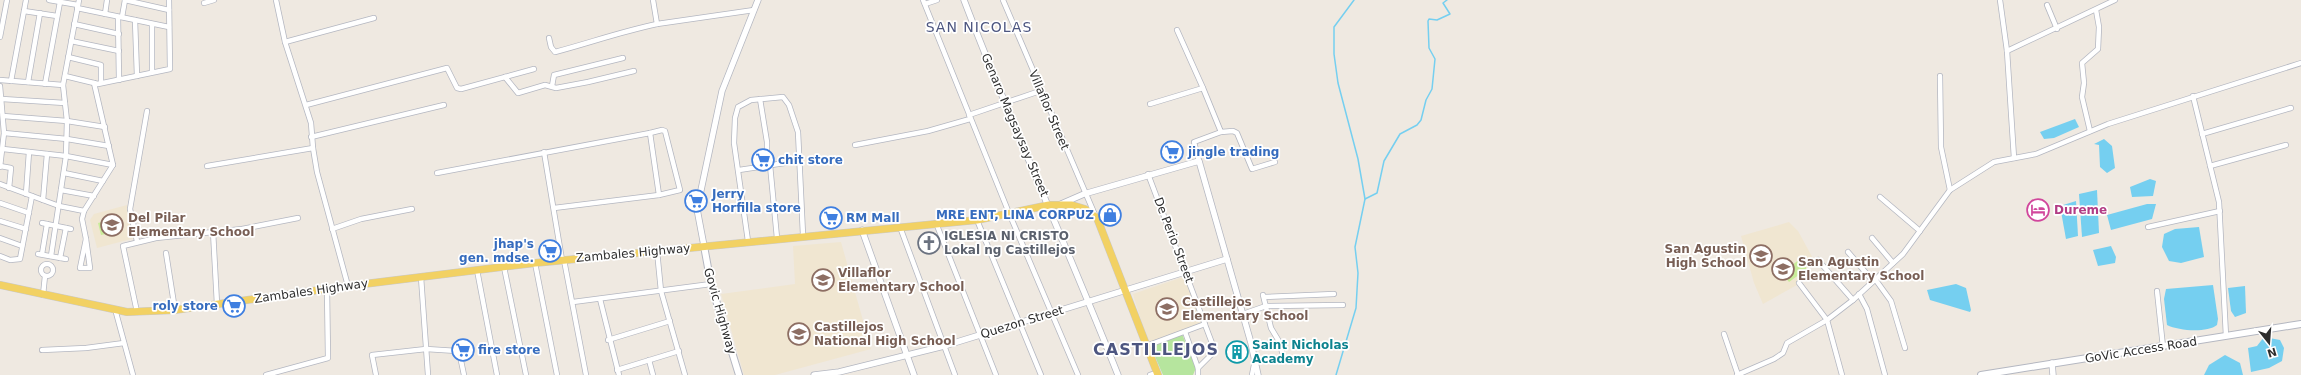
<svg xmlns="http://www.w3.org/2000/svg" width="2301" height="375" font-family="'DejaVu Sans',sans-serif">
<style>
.education{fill:#f0e6d1}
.green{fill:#b6e59e}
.pitch{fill:#c9ec9a}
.water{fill:#75cff0}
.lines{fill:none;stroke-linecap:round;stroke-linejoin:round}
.stream{stroke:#75cff0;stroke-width:1.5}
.minor-casing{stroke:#b4b7c1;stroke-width:6}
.tertiary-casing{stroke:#b4b7c1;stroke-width:7}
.secondary-casing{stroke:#b4b7c1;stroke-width:8}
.primary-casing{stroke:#c9c9c9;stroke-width:8}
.minor{stroke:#fff;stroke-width:4.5}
.tertiary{stroke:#fff;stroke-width:5.5}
.secondary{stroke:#fff;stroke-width:6}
.primary{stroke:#f2d163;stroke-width:7}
.labels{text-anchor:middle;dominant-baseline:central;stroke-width:3.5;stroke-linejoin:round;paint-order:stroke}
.street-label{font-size:12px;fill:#2e2e2e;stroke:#fff}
.shop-label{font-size:12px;font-weight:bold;fill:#366cbe;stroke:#fff;text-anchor:start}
.hotel-label{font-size:12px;font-weight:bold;fill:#b23c85;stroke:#fff;text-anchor:start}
.education-label{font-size:12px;font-weight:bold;fill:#785e54;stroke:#fff;text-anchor:start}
.worship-label{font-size:12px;font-weight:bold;fill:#5b616d;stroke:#fff;text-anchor:start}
.culture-label{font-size:12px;font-weight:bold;fill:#0d838f;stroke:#fff;text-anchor:start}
.quarter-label{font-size:14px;letter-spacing:1px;fill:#4d5680;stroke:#fff}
.district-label{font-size:16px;font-weight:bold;letter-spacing:1px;fill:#4d5680;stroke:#fff}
</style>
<rect width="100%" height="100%" fill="#efe9e1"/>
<g class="education">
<path d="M127 205 135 238 97 248 90 220 94 214Z"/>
<path d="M1789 222 1798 231 1815 262 1801 275 1797 285 1763 304 1754 283 1741 236Z"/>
<path d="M841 242 871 349 775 375H744L721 294 795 284 793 246Z"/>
<path d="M1186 276 1203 323 1148 343 1133 294Z"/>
</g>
<path class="green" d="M1182 334 1196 368 1193 375H1163L1150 345Z"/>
<g class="pitch">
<path d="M118 218 121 231 101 235 98 223Z"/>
<path d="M1800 259 1807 269 1789 282 1782 273Z"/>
</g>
<g class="water">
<path d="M2075 119 2079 127 2054 138 2044 139 2040 132Z"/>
<path d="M2104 139 2112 146 2115 168 2107 173 2100 167 2099 145 2094 144Z"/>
<path d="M2150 179 2156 181 2153 196 2132 197 2130 187Z"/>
<path d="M2097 190 2099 233 2082 237 2079 194Z"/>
<path d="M2076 201 2078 236 2066 239 2060 206Z"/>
<path d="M2147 204H2156L2152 219 2111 230 2107 215Z"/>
<path d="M2199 227 2204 257 2181 263 2169 261 2162 247 2164 234 2175 229Z"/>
<path d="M2111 246 2116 257 2115 263 2098 266 2093 250Z"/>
<path d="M1956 284 1966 288 1971 310 1970 312 1930 300 1927 290Z"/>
<path d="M2213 285 2218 319 2217 325C2207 333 2179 331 2167 325L2164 299 2166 289Z"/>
<path d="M2245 286 2246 313 2235 317 2231 311 2228 288Z"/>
<path d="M2264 337 2280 340 2284 348 2282 361 2269 368 2251 372 2248 348 2257 346Z"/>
<path d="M2225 355 2240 363 2243 375H2204L2209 365Z"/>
</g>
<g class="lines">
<g class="stream">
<path d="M1365 199 1377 193 1384 161 1400 134 1417 125 1421 120 1426 100 1432 89 1435 59 1429 48 1428 21 1429 19 1437 20 1450 14 1443 3 1447 0"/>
<path d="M1336 375 1356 308 1358 273 1355 247 1365 199 1358 159 1338 83 1334 54V27L1354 0"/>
</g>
<g class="minor-casing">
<g id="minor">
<path d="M49 0 78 5"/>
<path d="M125 0 169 10"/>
<path d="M276 0 285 42 311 123 313 148 317 172 348 286"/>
<path d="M653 0 657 24 754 10"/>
<path d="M923 0 1009 213 1078 375"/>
<path d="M1003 0 1095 215"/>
<path d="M2000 0 2007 51 2014 158"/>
<path d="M204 3 214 0"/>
<path d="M925 4 937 0"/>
<path d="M2047 5 2057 29"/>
<path d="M77 8 169 27"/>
<path d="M24 11 57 16"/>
<path d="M105 14 107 0"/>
<path d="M118 17 119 80"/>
<path d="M122 17 125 0"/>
<path d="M135 20 137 76"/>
<path d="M74 24 119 34"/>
<path d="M1177 30 1203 88 1221 132 1233 131 1237 133 1252 169 1275 162"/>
<path d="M0 37 7 0"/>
<path d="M549 38 551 47 555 52C589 43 623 31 657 24"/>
<path d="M71 41 119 51"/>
<path d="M285 42 374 18"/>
<path d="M2007 51 2115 0"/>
<path d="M68 57 101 65V83"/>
<path d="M152 72V24"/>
<path d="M65 76 98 84 170 69 169 0"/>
<path d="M1940 76 1941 147 1950 190"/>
<path d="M505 77 518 93 545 85 556 88 588 82 634 71"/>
<path d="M0 80 63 85"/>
<path d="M11 81 26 0"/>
<path d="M28 82 40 13"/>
<path d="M94 83 113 165"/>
<path d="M45 84 60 2"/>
<path d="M0 86 4 133 0 167"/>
<path d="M552 86 554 75 623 58"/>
<path d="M2193 96 2219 202 2226 336"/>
<path d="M2 99 65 103"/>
<path d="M760 99 767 142V166"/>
<path d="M1150 104 1203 88"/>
<path d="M306 105 447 68 457 88 461 89 534 69"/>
<path d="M969 115 1040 91"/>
<path d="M3 116 67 121 105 127"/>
<path d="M2090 131 2082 97 2084 83 2082 63 2098 49 2099 27 2096 10"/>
<path d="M4 133 67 139 109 146"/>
<path d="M2202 134 2291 108"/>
<path d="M311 137 444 105"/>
<path d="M855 145 928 131 970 119"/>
<path d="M3 149 66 156 113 165 84 211"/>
<path d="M544 152 562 260"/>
<path d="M1199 161 1194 142 1221 132"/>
<path d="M770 165 777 238"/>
<path d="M0 166 11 168 9 188"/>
<path d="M207 166 313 148"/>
<path d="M2210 166 2286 145"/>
<path d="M739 170 798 161"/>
<path d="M64 173 103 181"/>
<path d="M437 173 650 133 659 195"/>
<path d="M1148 174 1215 351 1198 368"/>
<path d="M0 184 59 206 84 211 82 219 86 239"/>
<path d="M61 190 94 196"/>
<path d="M26 194 29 152"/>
<path d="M1880 197 1920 231"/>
<path d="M43 200 47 154"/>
<path d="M0 203 29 213"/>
<path d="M554 208 659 195 680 190 665 131 662 130 650 133"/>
<path d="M977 220 1041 375"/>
<path d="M0 221 26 229"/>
<path d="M42 223 71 229"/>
<path d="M936 223 996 375"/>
<path d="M900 227 955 375"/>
<path d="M2148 227 2220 211"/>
<path d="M332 229 361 219 412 209"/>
<path d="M213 231 217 304"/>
<path d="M0 238 22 246"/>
<path d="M1872 238 1893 263"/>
<path d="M86 239 90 268H80Z"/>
<path d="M137 241 130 209 147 111"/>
<path d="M748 241 734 143 735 118 738 107 751 100 783 97 789 105 798 132 803 235"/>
<path d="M657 251 661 291 685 375"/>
<path d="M1848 252 1873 281"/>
<path d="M166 253 175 310"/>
<path d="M38 254 66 259"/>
<path d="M42 254 47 224"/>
<path d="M0 256 10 260 20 259 32 196"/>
<path d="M51 256 66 156 67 121 63 85 79 0"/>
<path d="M60 258 66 228"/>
<path d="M564 260 586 375"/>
<path d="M1818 260 1853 300"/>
<path d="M535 263 557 375"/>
<circle cx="47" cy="270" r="6"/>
<path d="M504 267 526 375"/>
<path d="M477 270 497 375"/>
<path d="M421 277 428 375"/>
<path d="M1875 279 1891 301 1905 348"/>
<path d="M1799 283 1827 320 1842 375"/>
<path d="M2157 291 2163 347"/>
<path d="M1859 294 1867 309 1885 375"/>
<path d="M43 295 45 276"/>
<path d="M1263 295 1271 328 1280 343 1282 352"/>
<path d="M1264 297 1334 294"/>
<path d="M600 299 619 375"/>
<path d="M573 302 711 284"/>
<path d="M115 309 133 375"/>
<path d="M137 312 123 246 156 238 242 229 298 218"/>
<path d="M1243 314 1266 306 1343 305"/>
<path d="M1185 332 1198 368V375"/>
<path d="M1724 334 1738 375"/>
<path d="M608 340 670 321"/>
<path d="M1146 346 1205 324"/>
<path d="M42 350 86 348 124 343"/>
<path d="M649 360 653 375"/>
<path d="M617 370 679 351"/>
<path d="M266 375 328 358 327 289"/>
<path d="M376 375 372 355 426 349 457 351 460 356 464 375"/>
<path d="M1150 375 1157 373"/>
<path d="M1252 375 1254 365"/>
<path d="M1737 375 1774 359 1783 353 1787 343 1827 320 1853 300 1903 254 1950 190 1994 162 2036 154 2108 124 2301 63"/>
</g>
</g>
<g class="tertiary-casing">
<g id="tertiary">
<path d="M964 0C1012 126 1068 249 1118 375"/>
<path d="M1061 204 1084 194 1199 161 1251 343 1258 375"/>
<path d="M862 230 914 375"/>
<path d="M704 246 697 209 722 91 758 0"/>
<path d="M2052 363 2053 375"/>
<path d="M814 375 839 372 944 346 1227 259"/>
</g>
</g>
<g class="secondary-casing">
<g id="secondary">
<path d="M704 246 711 284 739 375"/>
<path d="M1981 375 2301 324"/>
</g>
</g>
<g class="primary-casing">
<path id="primary" d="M0 285 127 312 175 310 348 286 535 263 977 220 1049 205H1072L1085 209 1097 218 1158 375"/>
</g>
<use href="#minor" class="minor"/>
<use href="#tertiary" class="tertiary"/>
<use href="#secondary" class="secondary"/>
<use href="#primary" class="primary"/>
</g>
<defs>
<g id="supermarket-ring" transform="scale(1.15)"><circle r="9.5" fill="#fff" stroke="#3f7fe0" stroke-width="1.5"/><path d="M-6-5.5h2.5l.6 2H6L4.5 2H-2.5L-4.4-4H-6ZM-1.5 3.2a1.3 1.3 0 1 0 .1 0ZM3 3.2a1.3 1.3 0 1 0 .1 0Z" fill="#3f7fe0"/></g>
<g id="hotel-ring" transform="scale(1.15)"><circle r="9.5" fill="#fff" stroke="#d1479c" stroke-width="1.5"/><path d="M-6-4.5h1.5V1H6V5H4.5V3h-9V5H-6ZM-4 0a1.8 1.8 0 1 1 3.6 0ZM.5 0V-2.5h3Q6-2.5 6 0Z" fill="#d1479c"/></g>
<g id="shop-ring" transform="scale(1.15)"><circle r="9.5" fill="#fff" stroke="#3f7fe0" stroke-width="1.5"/><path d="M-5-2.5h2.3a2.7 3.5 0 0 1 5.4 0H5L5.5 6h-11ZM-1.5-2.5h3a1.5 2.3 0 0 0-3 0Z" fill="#3f7fe0"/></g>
<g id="school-ring" transform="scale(1.15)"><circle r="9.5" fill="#fff" stroke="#8d6e63" stroke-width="1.5"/><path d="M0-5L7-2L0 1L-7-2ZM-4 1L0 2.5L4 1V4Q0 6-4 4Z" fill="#8d6e63"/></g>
<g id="church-ring" transform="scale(1.15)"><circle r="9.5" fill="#fff" stroke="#6b7280" stroke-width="1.5"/><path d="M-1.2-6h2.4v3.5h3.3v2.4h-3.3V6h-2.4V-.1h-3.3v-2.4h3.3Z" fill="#6b7280"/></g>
<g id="building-ring" transform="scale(1.15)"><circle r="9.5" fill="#fff" stroke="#0f9aa8" stroke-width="1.5"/><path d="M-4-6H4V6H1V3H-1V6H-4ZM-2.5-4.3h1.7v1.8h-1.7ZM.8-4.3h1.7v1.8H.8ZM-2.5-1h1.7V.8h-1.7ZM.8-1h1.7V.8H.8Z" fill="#0f9aa8"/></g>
</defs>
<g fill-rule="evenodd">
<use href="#supermarket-ring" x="1172" y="152"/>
<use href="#supermarket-ring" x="763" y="160"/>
<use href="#supermarket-ring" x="696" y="201"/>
<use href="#hotel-ring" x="2038" y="210"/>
<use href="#shop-ring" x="1110" y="215"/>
<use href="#supermarket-ring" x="831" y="218"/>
<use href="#school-ring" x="112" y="225"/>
<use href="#church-ring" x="929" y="243"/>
<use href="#supermarket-ring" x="550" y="251"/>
<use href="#school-ring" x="1761" y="256"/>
<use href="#school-ring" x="1783" y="269"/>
<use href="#school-ring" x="823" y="280"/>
<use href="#supermarket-ring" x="234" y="306"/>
<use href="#school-ring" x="1167" y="309"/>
<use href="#school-ring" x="799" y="334"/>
<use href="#supermarket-ring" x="463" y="350"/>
<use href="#building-ring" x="1237" y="352"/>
</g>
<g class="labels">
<g class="street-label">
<text transform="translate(1049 110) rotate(67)">Villaflor Street</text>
<text transform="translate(1015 125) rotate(67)">Genaro Magsaysay Street</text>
<text transform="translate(1174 240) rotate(69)">De Perio Street</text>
<text transform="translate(633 253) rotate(-5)">Zambales Highway</text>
<text transform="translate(311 291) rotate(-8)">Zambales Highway</text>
<text transform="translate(720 311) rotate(74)">Govic Highway</text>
<text transform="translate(1022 322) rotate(-17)">Quezon Street</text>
<text transform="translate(2141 350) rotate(-9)">GoVic Access Road</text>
</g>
<g class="shop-label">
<text x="1188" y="152">jingle trading</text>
<text x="778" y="160">chit store</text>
<text x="712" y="194">Jerry<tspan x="712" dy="14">Horfilla store</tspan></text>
<text x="1094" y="215" text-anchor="end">MRE ENT, LINA CORPUZ</text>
<text x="846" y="218">RM Mall</text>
<text x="534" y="244" text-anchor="end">jhap's<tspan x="534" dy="14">gen. mdse.</tspan></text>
<text x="218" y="306" text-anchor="end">roly store</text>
<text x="478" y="350">fire store</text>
</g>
<g class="hotel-label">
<text x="2054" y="210">Dureme</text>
</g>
<g class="education-label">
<text x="128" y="218">Del Pilar<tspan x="128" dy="14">Elementary School</tspan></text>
<text x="1746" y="249" text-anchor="end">San Agustin<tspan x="1746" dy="14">High School</tspan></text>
<text x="1798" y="262">San Agustin<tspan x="1798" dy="14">Elementary School</tspan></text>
<text x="838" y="273">Villaflor<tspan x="838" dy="14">Elementary School</tspan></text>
<text x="1182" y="302">Castillejos<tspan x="1182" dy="14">Elementary School</tspan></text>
<text x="814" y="327">Castillejos<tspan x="814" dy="14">National High School</tspan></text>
</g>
<g class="worship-label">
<text x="944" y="236">IGLESIA NI CRISTO<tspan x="944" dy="14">Lokal ng Castillejos</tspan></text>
</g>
<g class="culture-label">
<text x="1252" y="345">Saint Nicholas<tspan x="1252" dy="14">Academy</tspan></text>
</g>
<g class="quarter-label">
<text x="979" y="27">SAN NICOLAS</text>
</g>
<g class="district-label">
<text x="1156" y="349">CASTILLEJOS</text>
</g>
</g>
<g transform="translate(2269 343) rotate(163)" stroke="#ffffff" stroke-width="3" paint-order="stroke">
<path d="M0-3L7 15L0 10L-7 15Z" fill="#2e2e2e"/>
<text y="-6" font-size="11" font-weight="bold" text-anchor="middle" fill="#2e2e2e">N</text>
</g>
</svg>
